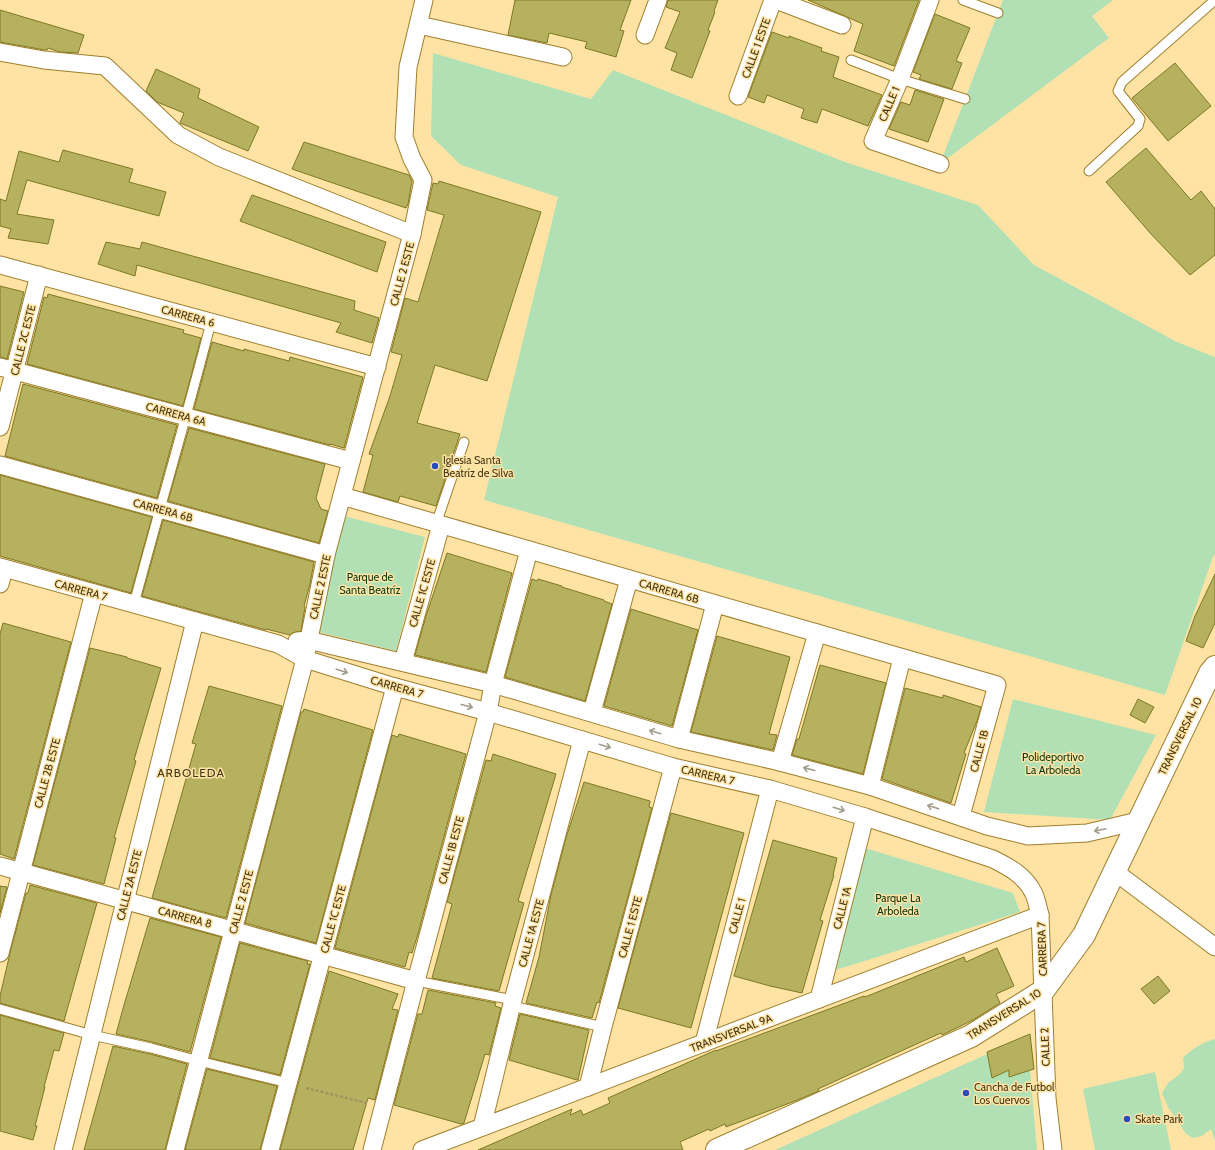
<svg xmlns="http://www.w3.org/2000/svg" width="1215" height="1150" font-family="Cabin,sans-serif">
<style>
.green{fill:#b2e0b5}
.building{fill:#b5b15e;stroke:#7d7923}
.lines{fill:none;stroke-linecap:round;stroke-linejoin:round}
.lane-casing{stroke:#9f7f2d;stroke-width:11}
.street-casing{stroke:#9f7f2d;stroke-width:19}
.secondary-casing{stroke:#9f7f2d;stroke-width:24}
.path{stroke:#a69161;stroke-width:2.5;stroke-dasharray:3 2;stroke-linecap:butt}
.lane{stroke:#fff;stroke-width:9}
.street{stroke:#fff;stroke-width:17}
.secondary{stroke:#fff;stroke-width:22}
.oneway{stroke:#a29c8b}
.poi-dot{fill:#2b4cbc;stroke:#ffe3a5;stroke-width:1.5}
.labels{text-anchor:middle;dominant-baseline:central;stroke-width:3;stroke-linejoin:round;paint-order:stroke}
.street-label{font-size:11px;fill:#463817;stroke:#ffe3a5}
.poi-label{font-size:11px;fill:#463817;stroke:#ffe3a5;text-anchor:start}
.park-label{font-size:11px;fill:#083a13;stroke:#ffe3a5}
.neighbourhood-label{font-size:12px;letter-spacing:1px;fill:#463817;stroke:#ffe3a5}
</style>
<rect width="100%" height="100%" fill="#ffe3a5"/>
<g class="green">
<path d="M1003 0H1113L1092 16 1109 38 940 164Z"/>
<path d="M433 53 591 99 613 70 845 162 978 205 1034 265 1177 342 1215 357V554L1213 557 1165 695 484 500 558 197 461 165 431 136Z"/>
<path d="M344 516 425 537 396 651 315 631Z"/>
<path d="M1013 699 1156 735 1110 820 984 812Z"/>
<path d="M865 848 1013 893 1020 912 836 970Z"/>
<path d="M1027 1036 1037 1150H775Z"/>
<path d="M1215 1039V1141L1211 1129 1202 1136 1193 1138 1186 1134 1168 1107 1162 1093 1168 1083 1180 1074 1184 1068 1183 1058C1191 1049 1203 1042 1215 1039Z"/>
<path d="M1155 1072 1171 1150H1095L1083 1089Z"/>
</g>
<g class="building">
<path d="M515 0H631L620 30 624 31 616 57 585 48 587 42 549 33 547 43 508 35Z"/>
<path d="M668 0H718L714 11 715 12 708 30 710 31 692 78 671 70 677 53 665 48 680 12 666 7Z"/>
<path d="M808 0H919L894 66 854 51 863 24Z"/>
<path d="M0 10 84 35 78 53 60 52 48 48 47 50H45L0 42Z"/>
<path d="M935 14 970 28 956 61 962 63 952 89 919 79 921 75 913 72Z"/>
<path d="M772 32 789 38V36L822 48 821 51 839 57 833 77 882 95 868 126 822 109 817 123 801 118 804 109 767 95 764 103 748 97Z"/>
<path d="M1175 63 1211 106 1168 141 1132 98Z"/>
<path d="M156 69 200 89 198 98 259 127 248 151 180 123 184 113 157 102 146 91Z"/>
<path d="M915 90 944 99 928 142 889 129 901 102 910 105Z"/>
<path d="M304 142 409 175 412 181 408 204 406 208 292 169Z"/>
<path d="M1146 148 1191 200 1201 191 1215 209V255L1190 275 1151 234 1106 182Z"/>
<path d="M63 150 133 169 129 182 166 192 159 216 27 180 17 214 54 220 48 244 8 238 11 229 0 226V199L6 201 19 151 59 162Z"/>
<path d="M439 181 541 212 487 381 435 365 417 423 460 434 436 506 400 496 398 502 363 492 373 455 369 454 390 396 402 355 391 352 405 298 418 302 444 215 427 210 433 183 438 184Z"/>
<path d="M252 195 386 242 377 272 240 221Z"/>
<path d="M106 242 140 249 142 242 355 301 354 310 379 318 372 343 336 332 341 323 137 265 135 276 98 264Z"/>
<path d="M0 286 24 292 7 359 0 357Z"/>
<path d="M48 294 184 330 183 333 201 338 183 406 27 364 44 297 47 298Z"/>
<path d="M212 342 244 351V349L289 361 290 357 363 377 344 448 330 444V445L194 409Z"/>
<path d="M23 384 177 425 157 498 5 456Z"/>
<path d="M189 428 325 464 316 498 321 509 328 511 319 543 168 501Z"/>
<path d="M0 475 152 517 131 593 0 556Z"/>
<path d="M163 520 314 562 310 584 304 606 305 607 301 631 292 633 290 635 266 629V630L142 596Z"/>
<path d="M447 553 512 573 486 672 415 655 426 616Z"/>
<path d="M1215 574V623L1203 648 1186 641 1195 616Z"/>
<path d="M532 579 537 581 538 579 562 586V587L604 600V601L612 604 585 701 505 677Z"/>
<path d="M631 609 698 630 672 726 604 706Z"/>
<path d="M3 623 71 642 14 859 0 854V634Z"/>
<path d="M717 636 790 657 769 734 777 735 773 750 691 732Z"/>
<path d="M90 648 127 657V658L161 668 134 760 136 761 114 838H116L104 884 33 865Z"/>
<path d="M820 665 886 683 863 774 792 755 797 739H799Z"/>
<path d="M209 686 282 706 226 918 152 898 196 744 192 743Z"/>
<path d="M905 688 943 698V695L981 707 977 721 964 753 966 754 951 803 882 779Z"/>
<path d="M1138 699 1154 707 1145 723 1130 715Z"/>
<path d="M304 709 373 730 316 943 245 923 301 712H303Z"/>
<path d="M399 734 466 754 418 934 412 953 409 952 405 967 335 948 392 735 398 737Z"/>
<path d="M493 754 556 774 518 901 524 903 499 991 432 978 452 904 447 902 486 760 491 761Z"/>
<path d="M584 782 650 801 649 807 652 808 599 1003 597 1002 592 1018 526 1003 539 957 551 895 566 838Z"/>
<path d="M671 813 744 833 691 1028 618 1008Z"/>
<path d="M773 840 837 858 833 875H834L820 920 823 921 802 993 770 986 734 976Z"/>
<path d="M30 885 97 903 64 1021 0 1003V996L11 949 26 893H28Z"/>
<path d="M0 886 7 887 0 913Z"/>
<path d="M150 918 221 937 190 1052 152 1042 116 1034 124 1005Z"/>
<path d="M240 943 308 961 307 964H310L280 1075 210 1058Z"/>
<path d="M997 948 1014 986 996 994 1000 1003 973 1020 942 1035 941 1033 879 1061 818 1089 819 1091 795 1101 726 1127 725 1124 710 1131 709 1129 680 1142 683 1150H478L572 1109 570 1115 581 1110 583 1115 610 1103 608 1098 716 1050V1051L864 996 865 997 964 957 966 962Z"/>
<path d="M329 971 398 994 392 1009 398 1010 375 1100 368 1098 353 1150H280Z"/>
<path d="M1158 976 1170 991 1154 1004 1141 989Z"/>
<path d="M428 990 496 1003 495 1006 501 1008 489 1055 485 1054 464 1123 461 1124 394 1105 418 1014H422Z"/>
<path d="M520 1014 589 1030 578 1080H577L509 1060Z"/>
<path d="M0 1015 64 1033 59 1051 54 1050 44 1087H45L35 1126H37L33 1140 0 1131Z"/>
<path d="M1030 1034 1034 1069 1009 1077V1070L992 1078 987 1052Z"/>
<path d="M113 1046 150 1054 187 1064 165 1150H84Z"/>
<path d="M207 1069 277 1086 260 1150H185Z"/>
</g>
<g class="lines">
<g class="lane-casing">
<g id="lane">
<path d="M963 0 998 13"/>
<path d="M851 60 900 79 965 99"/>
<path d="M1089 171 1138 126 1140 119 1118 91 1122 82 1215 0"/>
<path d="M436 524 464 442"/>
<path d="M134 604C159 510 187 416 211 322"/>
<path d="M416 981 513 1000"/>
<path d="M512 1006 603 1027"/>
<path d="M0 1009 92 1035 151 1048 199 1061 288 1083"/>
</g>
</g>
<g class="street-casing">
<g id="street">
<path d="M776 0 842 25"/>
<path d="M930 0 900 79 873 141 940 164"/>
<path d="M419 25 563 57"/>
<path d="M645 35 658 0"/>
<path d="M0 52 44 60 105 66 178 135 219 157 412 234"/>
<path d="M738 96 773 0"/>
<path d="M0 265 377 367"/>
<path d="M0 367 351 461"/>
<path d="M0 427 39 275"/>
<path d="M0 465 326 555"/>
<path d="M342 496 997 685 961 816"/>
<path d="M0 567 278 644 305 659 395 687 488 712 673 767 770 789 865 817 993 859C1009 867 1026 876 1034 894 1037 901 1038 908 1040 915L1047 1098 1053 1150"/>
<path d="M0 584 4 569"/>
<path d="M297 641 308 640 493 684 679 739 780 762 870 786 987 826 1028 836 1087 833 1138 821"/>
<path d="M403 662 441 525"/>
<path d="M592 712 629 579"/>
<path d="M679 739 715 604"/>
<path d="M780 762 817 633"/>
<path d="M870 786 902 658"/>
<path d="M0 866 416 981"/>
<path d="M1114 871 1215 947"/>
<path d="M0 953 94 593"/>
<path d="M819 999 865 817"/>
<path d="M704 1043 770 789"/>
<path d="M588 1087 603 1027 673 767"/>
<path d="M482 1127 513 1000 582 740"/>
<path d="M63 1150 195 621"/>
<path d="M175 1150 305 659 326 555 412 234 423 180 412 159 404 137 408 67 424 0"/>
<path d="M270 1150 395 687"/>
<path d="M372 1150 416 981 488 712 493 684 529 550"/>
<path d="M422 1150 1040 915"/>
</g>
</g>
<g class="secondary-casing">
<path id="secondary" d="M717 1150 971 1036 1043 991 1084 935 1210 673 1215 667"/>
</g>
<path class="path" d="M306 1088 367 1103"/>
<use href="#lane" class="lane"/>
<use href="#street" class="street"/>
<use href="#secondary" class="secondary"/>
</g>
<defs><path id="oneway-shaft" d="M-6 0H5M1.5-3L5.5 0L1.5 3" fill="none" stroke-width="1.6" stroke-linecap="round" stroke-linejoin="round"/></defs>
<g class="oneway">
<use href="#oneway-shaft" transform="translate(342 671) rotate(18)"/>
<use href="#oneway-shaft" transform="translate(467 706) rotate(15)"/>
<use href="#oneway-shaft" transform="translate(655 732) rotate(-163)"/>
<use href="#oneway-shaft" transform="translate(605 746) rotate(17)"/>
<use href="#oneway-shaft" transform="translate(809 769) rotate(-165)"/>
<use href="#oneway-shaft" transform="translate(933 807) rotate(-162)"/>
<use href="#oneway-shaft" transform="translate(839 809) rotate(17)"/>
<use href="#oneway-shaft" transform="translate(1100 830) rotate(168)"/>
</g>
<g class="poi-dot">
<circle cx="435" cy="466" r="4"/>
<circle cx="966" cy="1093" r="4"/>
<circle cx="1127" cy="1119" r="4"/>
</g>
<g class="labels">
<g class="street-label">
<text transform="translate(756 48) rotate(-70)">CALLE 1 ESTE</text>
<text transform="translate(889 104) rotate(-67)">CALLE 1</text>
<text transform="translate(402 274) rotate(-75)">CALLE 2 ESTE</text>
<text transform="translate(188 316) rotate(15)">CARRERA 6</text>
<text transform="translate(23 340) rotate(-76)">CALLE 2C ESTE</text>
<text transform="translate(176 414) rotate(15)">CARRERA 6A</text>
<text transform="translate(163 510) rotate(15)">CARRERA 6B</text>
<text transform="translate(320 587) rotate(-78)">CALLE 2 ESTE</text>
<text transform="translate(81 590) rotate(15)">CARRERA 7</text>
<text transform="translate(669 591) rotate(16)">CARRERA 6B</text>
<text transform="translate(422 593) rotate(-74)">CALLE 1C ESTE</text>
<text transform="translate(397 687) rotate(16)">CARRERA 7</text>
<text transform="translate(1180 736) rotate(-64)">TRANSVERSAL 10</text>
<text transform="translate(979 751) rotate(-75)">CALLE 1B</text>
<text transform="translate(47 773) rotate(-75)">CALLE 2B ESTE</text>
<text transform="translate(708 775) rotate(13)">CARRERA 7</text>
<text transform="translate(451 850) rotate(-75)">CALLE 1B ESTE</text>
<text transform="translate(129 885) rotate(-76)">CALLE 2A ESTE</text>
<text transform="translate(241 902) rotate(-75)">CALLE 2 ESTE</text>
<text transform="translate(842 908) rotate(-76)">CALLE 1A</text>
<text transform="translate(737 916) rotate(-75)">CALLE 1</text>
<text transform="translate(185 917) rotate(15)">CARRERA 8</text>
<text transform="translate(333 919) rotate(-75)">CALLE 1C ESTE</text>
<text transform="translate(630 927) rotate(-75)">CALLE 1 ESTE</text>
<text transform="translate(531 933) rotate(-75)">CALLE 1A ESTE</text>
<text transform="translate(1042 949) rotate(-92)">CARRERA 7</text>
<text transform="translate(1004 1014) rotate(-32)">TRANSVERSAL 10</text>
<text transform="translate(731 1033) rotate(-21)">TRANSVERSAL 9A</text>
<text transform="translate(1045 1047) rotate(-92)">CALLE 2</text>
</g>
<g class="poi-label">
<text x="443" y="460">Iglesia Santa<tspan x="443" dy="13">Beatríz de Silva</tspan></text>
<text x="974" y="1087">Cancha de Futbol<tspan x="974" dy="13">Los Cuervos</tspan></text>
<text x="1135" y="1119">Skate Park</text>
</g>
<g class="park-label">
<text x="370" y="577">Parque de<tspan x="370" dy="13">Santa Beatríz</tspan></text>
<text x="1053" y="757">Polideportivo<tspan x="1053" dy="13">La Arboleda</tspan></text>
<text x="898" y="898">Parque La<tspan x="898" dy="13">Arboleda</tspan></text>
</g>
<g class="neighbourhood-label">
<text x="191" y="772">ARBOLEDA</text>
</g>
</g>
</svg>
